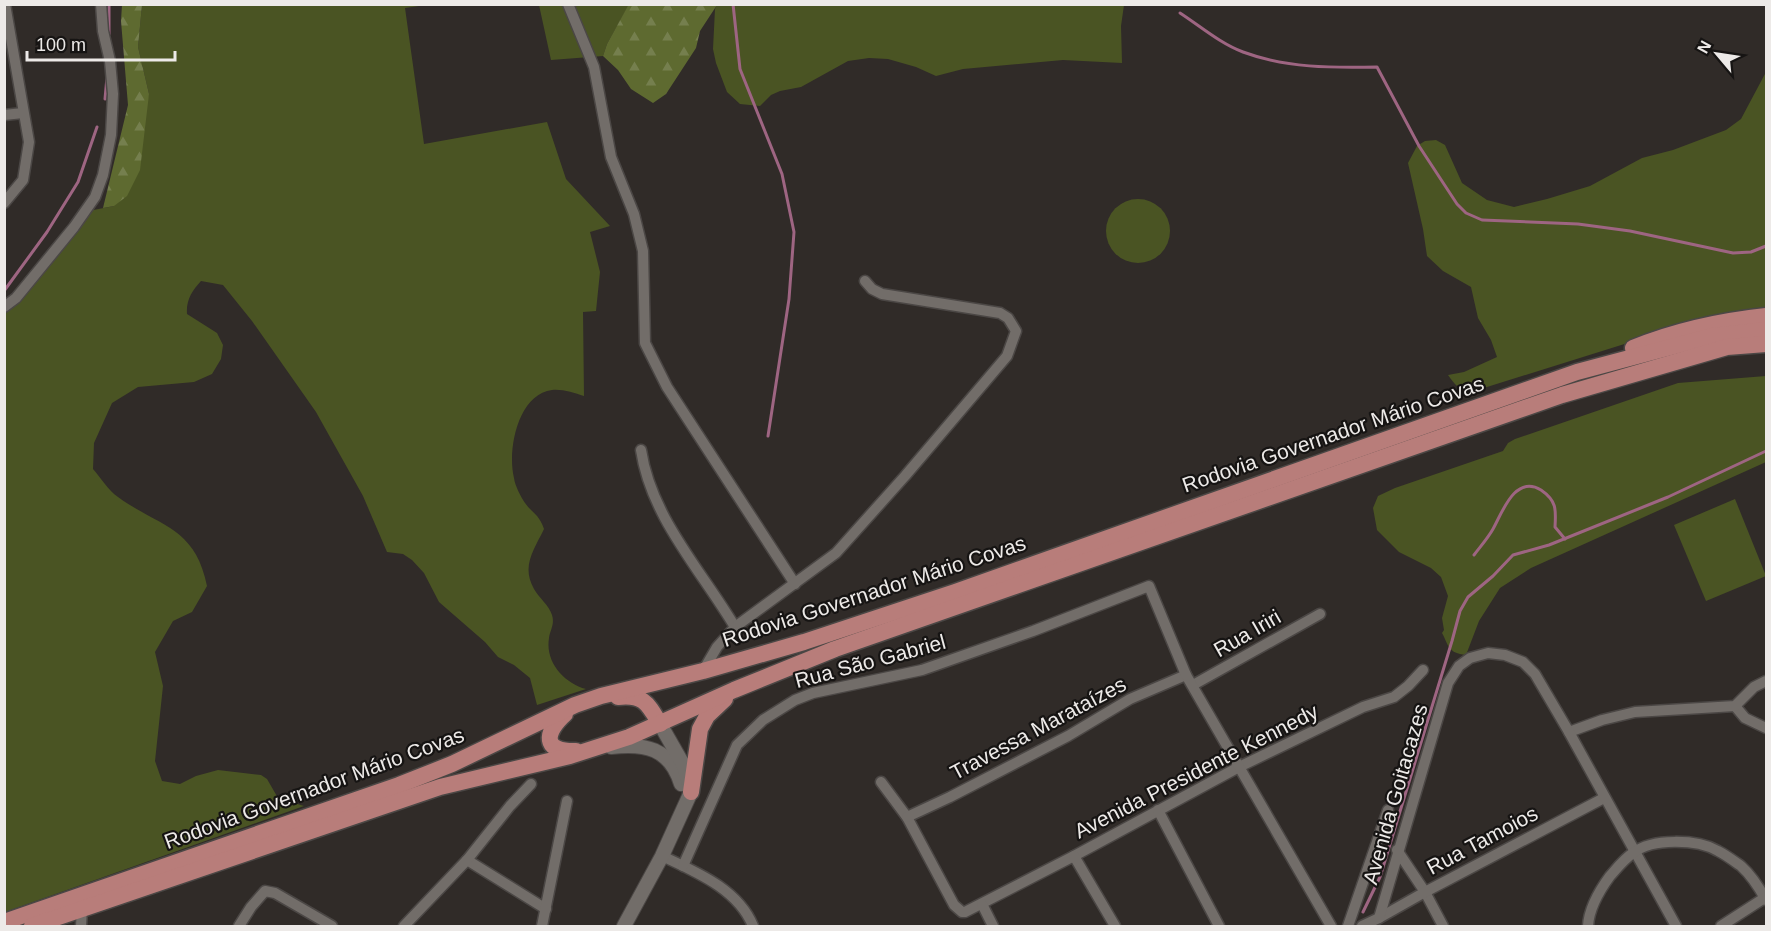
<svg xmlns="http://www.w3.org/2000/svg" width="1771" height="931" font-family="Helvetica,sans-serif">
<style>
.grass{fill:#4a5423}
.forest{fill:url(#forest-firs)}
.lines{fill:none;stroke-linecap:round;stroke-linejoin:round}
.stream{stroke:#9e6582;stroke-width:3}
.minor-casing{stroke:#4b4745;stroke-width:13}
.tertiary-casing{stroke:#4b4745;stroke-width:16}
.primary-casing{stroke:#4b4745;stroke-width:19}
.minor{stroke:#726d69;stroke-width:10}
.tertiary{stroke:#726d69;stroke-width:14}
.primary{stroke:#b87d7a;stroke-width:16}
.labels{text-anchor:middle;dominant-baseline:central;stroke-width:4.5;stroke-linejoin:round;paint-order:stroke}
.street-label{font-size:21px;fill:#edeae8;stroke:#161413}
</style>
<defs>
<pattern id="forest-firs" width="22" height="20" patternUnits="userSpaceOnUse" patternTransform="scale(1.5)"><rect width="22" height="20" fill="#5e6a30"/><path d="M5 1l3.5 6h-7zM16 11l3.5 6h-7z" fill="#757f4e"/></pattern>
</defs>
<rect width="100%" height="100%" fill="#302b28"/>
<g class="grass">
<path d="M717 4 1124 5 1121 26 1122 63 1063 60 963 69 936 76 916 67 888 59 869 58 848 61 801 87 780 91 771 95 760 106 740 104 727 92 716 63 713 49 715 9Z"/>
<path d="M142 5H426L405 8 424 144 547 122 566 179 610 226 590 232 600 272 596 311 583 312 584 396C574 393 563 389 552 390 518 394 507 450 514 478 515 486 521 497 525 503 533 514 539 514 544 529 534 550 521 566 534 589 539 598 549 605 552 615 555 624 550 630 549 638 545 662 564 683 586 689L537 705 530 678 514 665 498 657 485 642 439 602 424 573 412 560 403 554 387 552 363 496 316 412 252 321 223 285 201 281C192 291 186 300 187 314L217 333 223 345 221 359 212 374 194 382 138 387 112 403 94 443 93 469C101 478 108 490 118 497 159 527 195 526 207 586L192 612 173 621 155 652 163 686 155 761 162 781 180 784 196 776 218 770 261 775 267 779 278 798 304 806 5 912V302L17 292 78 213 114 206 149 94 138 47Z"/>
<path d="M539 5H629L607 44 603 56 551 60Z"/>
<path d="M1766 72V310L1701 320 1471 392C1459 390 1455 385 1448 375L1464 372 1497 357 1491 340 1478 318 1471 287 1443 271 1427 256 1423 229 1408 163 1417 146 1425 141 1436 140 1445 145 1462 183 1487 200 1514 207 1547 199 1590 186 1642 158 1673 150 1726 130 1741 119Z"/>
<circle cx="1138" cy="231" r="32"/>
<path d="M1766 376V462L1531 568 1500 588 1479 621 1466 655C1448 653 1449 646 1442 633L1444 630 1442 618 1448 596 1441 577 1431 568 1399 552 1377 530 1373 508 1378 496 1395 488 1503 451 1508 443 1515 439 1678 383Z"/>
<path d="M1735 499 1766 576 1706 601 1674 525Z"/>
</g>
<g class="forest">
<path d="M629 4 717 5 700 31 696 48 666 94 653 103 631 89 618 70 603 56 607 44Z"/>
<path d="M122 5H142L138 47 149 94 140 170 127 196 114 206 103 208 128 105 121 21Z"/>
</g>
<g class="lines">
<g class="stream">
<path d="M733 4 740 69 782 174 794 232 789 299 768 436"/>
<path d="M1180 13C1200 26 1221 44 1243 52 1286 68 1332 68 1377 67L1419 146 1457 204 1466 213 1482 220 1578 224 1630 231 1733 253 1751 252 1766 246"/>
<path d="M109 34V4"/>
<path d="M105 99 107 77"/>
<path d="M4 291 47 232 78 182 97 127"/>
<path d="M1474 555C1480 547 1488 538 1493 529 1502 513 1515 474 1541 490 1557 501 1556 510 1555 527L1565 539"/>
<path d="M1363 912 1380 877 1452 641 1460 611 1468 597 1493 576 1513 555 1549 545 1668 497 1766 451"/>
</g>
<g class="minor-casing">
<g id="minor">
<path d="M568 4 594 67 611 157 634 214 643 251 645 343 667 387 795 584"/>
<path d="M4 115 23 113"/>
<path d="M4 203 23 180 29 142 5 4"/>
<path d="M4 307 16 298 74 227 95 197 103 175 111 135 113 94 110 61 103 31 101 4"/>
<path d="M641 450C651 517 701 570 735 627"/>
<path d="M703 671 717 647 735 627 836 553 905 476 1007 356 1016 331 1008 318 1000 313 882 294 872 289 865 281"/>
<path d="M1193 685 1320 614"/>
<path d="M1735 706 1745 718 1766 728"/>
<path d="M1569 732 1602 720 1635 712 1735 706 1754 687 1766 681"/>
<path d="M881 782 907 817 954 905 962 912H965L1074 856 1239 767 1363 707 1394 697 1408 686 1423 670"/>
<path d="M1158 810 1219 926"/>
<path d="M907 817 950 797 1068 736 1130 699 1186 675"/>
<path d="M1397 850 1425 892 1443 926"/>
<path d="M662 856C696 872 738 889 753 926"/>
<path d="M1074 856 1115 926"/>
<path d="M467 860 546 909"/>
<path d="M683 866 737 745 763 720 795 700 813 693 922 670 1033 631 1149 586 1186 675 1331 926"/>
<path d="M982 904 993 926"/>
<path d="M1379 918 1425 892 1604 798"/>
<path d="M81 926 82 909"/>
<path d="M239 926 251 907 265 891 275 893 332 926"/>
<path d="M404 926 467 860 510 806 531 784"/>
<path d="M542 926 567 801"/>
<path d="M1348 926 1388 810"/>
<path d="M1362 926 1379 918 1448 683 1459 666 1470 658 1488 653 1505 655 1523 662 1535 674 1569 732 1676 926"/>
<path d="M1588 926C1589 908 1599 891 1610 876 1617 868 1624 859 1633 853 1652 838 1697 839 1718 851 1726 855 1734 861 1741 866 1751 875 1760 889 1766 900"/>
<path d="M1721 926 1766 897"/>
</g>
</g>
<g class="tertiary-casing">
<g id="tertiary">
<path d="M611 747C645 743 670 748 681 784"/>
<path d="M624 926 662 856 691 792 684 766 660 724"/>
</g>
</g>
<g class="primary-casing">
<g id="primary">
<path d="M1633 348C1677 330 1719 321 1766 316"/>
<path d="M618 697C644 694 648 704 660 724"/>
<path d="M565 714C544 733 542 752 576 751"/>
<path d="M691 792 700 729 707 716 725 699"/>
<path d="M4 922 399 785 452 764 575 705 601 696 703 671 804 642 955 592 1577 372 1712 336 1766 330"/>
<path d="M32 926 440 787 570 756 629 737 734 690 835 649 1562 395 1727 347 1766 344"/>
</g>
</g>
<use href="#minor" class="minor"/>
<use href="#tertiary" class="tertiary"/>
<use href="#primary" class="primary"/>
</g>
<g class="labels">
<g class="street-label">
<text transform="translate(1333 434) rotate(-19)">Rodovia Governador Mário Covas</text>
<text transform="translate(874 591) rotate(-18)">Rodovia Governador Mário Covas</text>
<text transform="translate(1247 633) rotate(-30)">Rua Iriri</text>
<text transform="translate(870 661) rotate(-15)">Rua São Gabriel</text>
<text transform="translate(1038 728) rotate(-28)">Travessa Marataízes</text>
<text transform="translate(1196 771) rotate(-27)">Avenida Presidente Kennedy</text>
<text transform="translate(314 788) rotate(-20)">Rodovia Governador Mário Covas</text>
<text transform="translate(1395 794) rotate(-74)">Avenida Goitacazes</text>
<text transform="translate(1482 840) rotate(-28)">Rua Tamoios</text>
</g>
</g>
<rect width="1771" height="931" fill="none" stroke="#edeae8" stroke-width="12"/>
<g transform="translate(1717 54) rotate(299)" stroke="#161413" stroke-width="4.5" paint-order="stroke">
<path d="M0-4.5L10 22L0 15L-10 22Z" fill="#edeae8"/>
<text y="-9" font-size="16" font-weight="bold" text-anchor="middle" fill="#edeae8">N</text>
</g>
<path d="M27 51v9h148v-9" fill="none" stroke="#edeae8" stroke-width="3"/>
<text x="36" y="51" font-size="18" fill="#edeae8" stroke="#161413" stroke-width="4.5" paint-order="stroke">100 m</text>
</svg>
